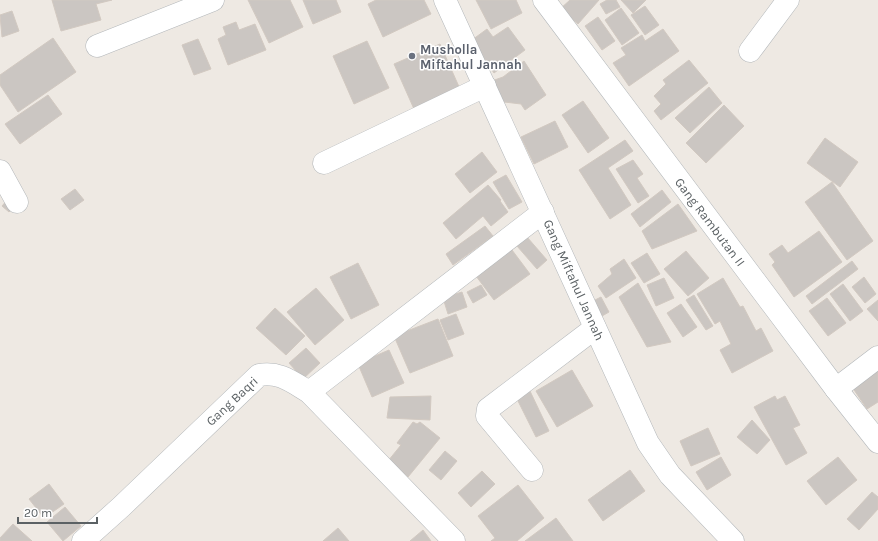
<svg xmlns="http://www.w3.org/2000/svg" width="878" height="541" font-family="Karla,sans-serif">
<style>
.building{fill:#cbc6c2;stroke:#d2c9c1}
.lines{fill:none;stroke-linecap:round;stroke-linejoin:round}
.minor-casing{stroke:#b3b7ba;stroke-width:23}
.minor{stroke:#fff;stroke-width:22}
.worship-dot{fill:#6b7280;stroke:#fff;stroke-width:1.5}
.labels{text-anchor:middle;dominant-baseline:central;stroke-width:3;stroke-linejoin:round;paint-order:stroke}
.worship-label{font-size:13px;font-weight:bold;fill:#5b616d;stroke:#fff;text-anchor:start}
.street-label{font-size:13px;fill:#5b6164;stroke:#fff}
</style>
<rect width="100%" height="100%" fill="#eee9e3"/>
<g class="building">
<path d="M52 0H112L96 4 101 20 61 31Z"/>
<path d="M248 0H290L303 27 269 43Z"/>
<path d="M303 0H336L341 12 313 24Z"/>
<path d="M376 0H424L431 14 383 37 368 4Z"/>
<path d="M476 0H516L522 13 491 29Z"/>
<path d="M570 0H599L578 24 560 9Z"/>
<path d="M607 0H616L620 7 606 14 600 4Z"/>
<path d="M621 0H646L633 13Z"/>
<path d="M645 6 659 25 645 35 631 15Z"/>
<path d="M621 8 639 33 622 45 605 20Z"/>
<path d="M12 11 19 31 2 37 0 15Z"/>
<path d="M598 17 615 41 602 50 585 26Z"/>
<path d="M236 22 239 30 255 24 266 50 228 65 218 39 226 35 223 27Z"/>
<path d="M508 27 525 50 494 73 472 40 487 29 493 37Z"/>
<path d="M663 29 679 51 629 86 613 63 626 55 621 48 642 35 645 41Z"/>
<path d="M53 38 76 72 18 112 0 85V75Z"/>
<path d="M198 39 211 69 194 75 182 45Z"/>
<path d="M367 41 389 88 354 104 333 56Z"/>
<path d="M440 44 460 89 414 109 394 64Z"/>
<path d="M689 60 708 83 661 120 654 111 661 104 654 96 666 84 663 80Z"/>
<path d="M524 61 546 95 525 110 521 104 496 101 489 82 503 77Z"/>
<path d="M709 87 722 103 690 133 675 118Z"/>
<path d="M48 95 62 114 20 144 5 124Z"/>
<path d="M583 101 609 138 588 153 562 115Z"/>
<path d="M724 105 744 126 706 163 686 143Z"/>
<path d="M555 121 568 147 534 164 521 137Z"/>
<path d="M825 138 858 162 840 187 807 163Z"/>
<path d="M625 140 633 151 608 168 631 205 610 219 579 170Z"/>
<path d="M482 152 497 172 470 193 455 174Z"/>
<path d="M633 160 643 174 637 178 649 196 638 203 616 169Z"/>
<path d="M506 175 522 202 509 209 493 182Z"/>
<path d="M832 182 873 241 847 260 805 202Z"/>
<path d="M488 185 501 200 500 201 508 212 491 226 483 216 456 239 443 223Z"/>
<path d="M75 189 84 200 70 210 61 199Z"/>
<path d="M662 190 671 202 640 227 631 214Z"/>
<path d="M9 198 16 204 9 212 2 206Z"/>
<path d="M678 204 697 231 652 249 642 231Z"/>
<path d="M485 226 493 236 453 265 446 254Z"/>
<path d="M819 231 842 262 794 297 772 265 775 262 769 254 782 245 788 253Z"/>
<path d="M527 237 547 260 537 269 517 246Z"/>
<path d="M509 246 530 274 494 300 473 272Z"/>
<path d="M686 251 709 278 688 296 664 269Z"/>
<path d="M647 253 660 274 644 283 631 263Z"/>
<path d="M624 259 636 278 606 298 598 286 612 274 610 269Z"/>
<path d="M852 261 858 269 812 304 806 296Z"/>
<path d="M358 263 379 305 351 319 330 277Z"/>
<path d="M864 277 876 294 865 303 852 287Z"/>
<path d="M664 278 674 298 656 306 647 285Z"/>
<path d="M723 278 740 307 743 306 756 331 761 328 773 351 732 373 720 350 731 344 720 321 715 324 697 294Z"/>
<path d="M638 283 671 342 647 347 619 297Z"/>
<path d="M843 284 863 311 850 321 830 294Z"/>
<path d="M481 285 487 295 473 303 467 292Z"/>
<path d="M316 288 344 320 315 345 287 312Z"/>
<path d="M462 292 467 307 448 314 443 298Z"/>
<path d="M694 295 713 326 706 330 686 300Z"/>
<path d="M601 297 609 312 602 316 593 301Z"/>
<path d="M827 298 846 323 828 336 809 311Z"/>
<path d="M878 300V321L867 309Z"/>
<path d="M681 304 697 327 683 337 667 313Z"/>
<path d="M275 308 305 336 286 355 256 328Z"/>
<path d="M456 314 464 334 448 340 440 320Z"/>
<path d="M438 319 453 356 410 373 394 336Z"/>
<path d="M306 348 320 363 303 379 289 363Z"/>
<path d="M389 350 404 383 372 397 358 364 372 351 375 356Z"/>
<path d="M878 360V402L867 409 848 381Z"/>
<path d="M572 370 593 406 557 427 536 391Z"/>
<path d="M529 389 549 431 536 437 515 395Z"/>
<path d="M431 396 430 420 387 418 390 397Z"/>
<path d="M775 396 777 400 785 396 800 425 793 428 807 453 786 465 754 407Z"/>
<path d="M752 420 770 440 757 454 737 437Z"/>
<path d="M413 422 417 424 420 422 440 438 408 477 388 461 401 445 397 443Z"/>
<path d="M708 428 720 454 691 466 680 441Z"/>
<path d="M445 451 457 461 441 480 429 470Z"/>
<path d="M721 457 731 475 707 490 696 472Z"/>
<path d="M838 457 857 480 826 505 807 481Z"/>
<path d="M630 470 645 491 603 521 588 500Z"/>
<path d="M482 471 495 484 471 507 458 493Z"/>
<path d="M49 484 64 504 44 518 29 499Z"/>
<path d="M518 485 544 518 517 541H491L495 538 478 516Z"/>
<path d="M872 492 878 497V509L859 530 847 519Z"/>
<path d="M65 507 81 526 63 541 47 522Z"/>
<path d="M556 518 573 541H525Z"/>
<path d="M13 524 32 541H0V538Z"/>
<path d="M338 528 349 541H323Z"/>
<path d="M423 530 431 541H410Z"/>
</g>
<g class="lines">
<g class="minor-casing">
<g id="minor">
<path d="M445 0 648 443 670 475 733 541"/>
<path d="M544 0 836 389 878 442"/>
<path d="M97 46 213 0"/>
<path d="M750 51 788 0"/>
<path d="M324 163 485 86"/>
<path d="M0 171 17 202"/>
<path d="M836 389 878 357"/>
<path d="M309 392 543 212"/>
<path d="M532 470 487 416 488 409 595 328"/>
<path d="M83 541 121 507 259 375C279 371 292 382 309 392L454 541"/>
</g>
</g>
<use href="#minor" class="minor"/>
</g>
<circle class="worship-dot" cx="412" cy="56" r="4"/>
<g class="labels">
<g class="worship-label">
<text x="420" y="49">Musholla<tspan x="420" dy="15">Miftahul Jannah</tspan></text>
</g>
<g class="street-label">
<text transform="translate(710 222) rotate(53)">Gang Rambutan II</text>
<text transform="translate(574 280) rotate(66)">Gang Miftahul Jannah</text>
<text transform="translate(232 401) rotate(-43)">Gang Baqri</text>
</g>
</g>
<path d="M18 517v6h79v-6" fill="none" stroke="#5b6164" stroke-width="2"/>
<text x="24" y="517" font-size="12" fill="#5b6164" stroke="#ffffff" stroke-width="3" paint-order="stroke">20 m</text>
</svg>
